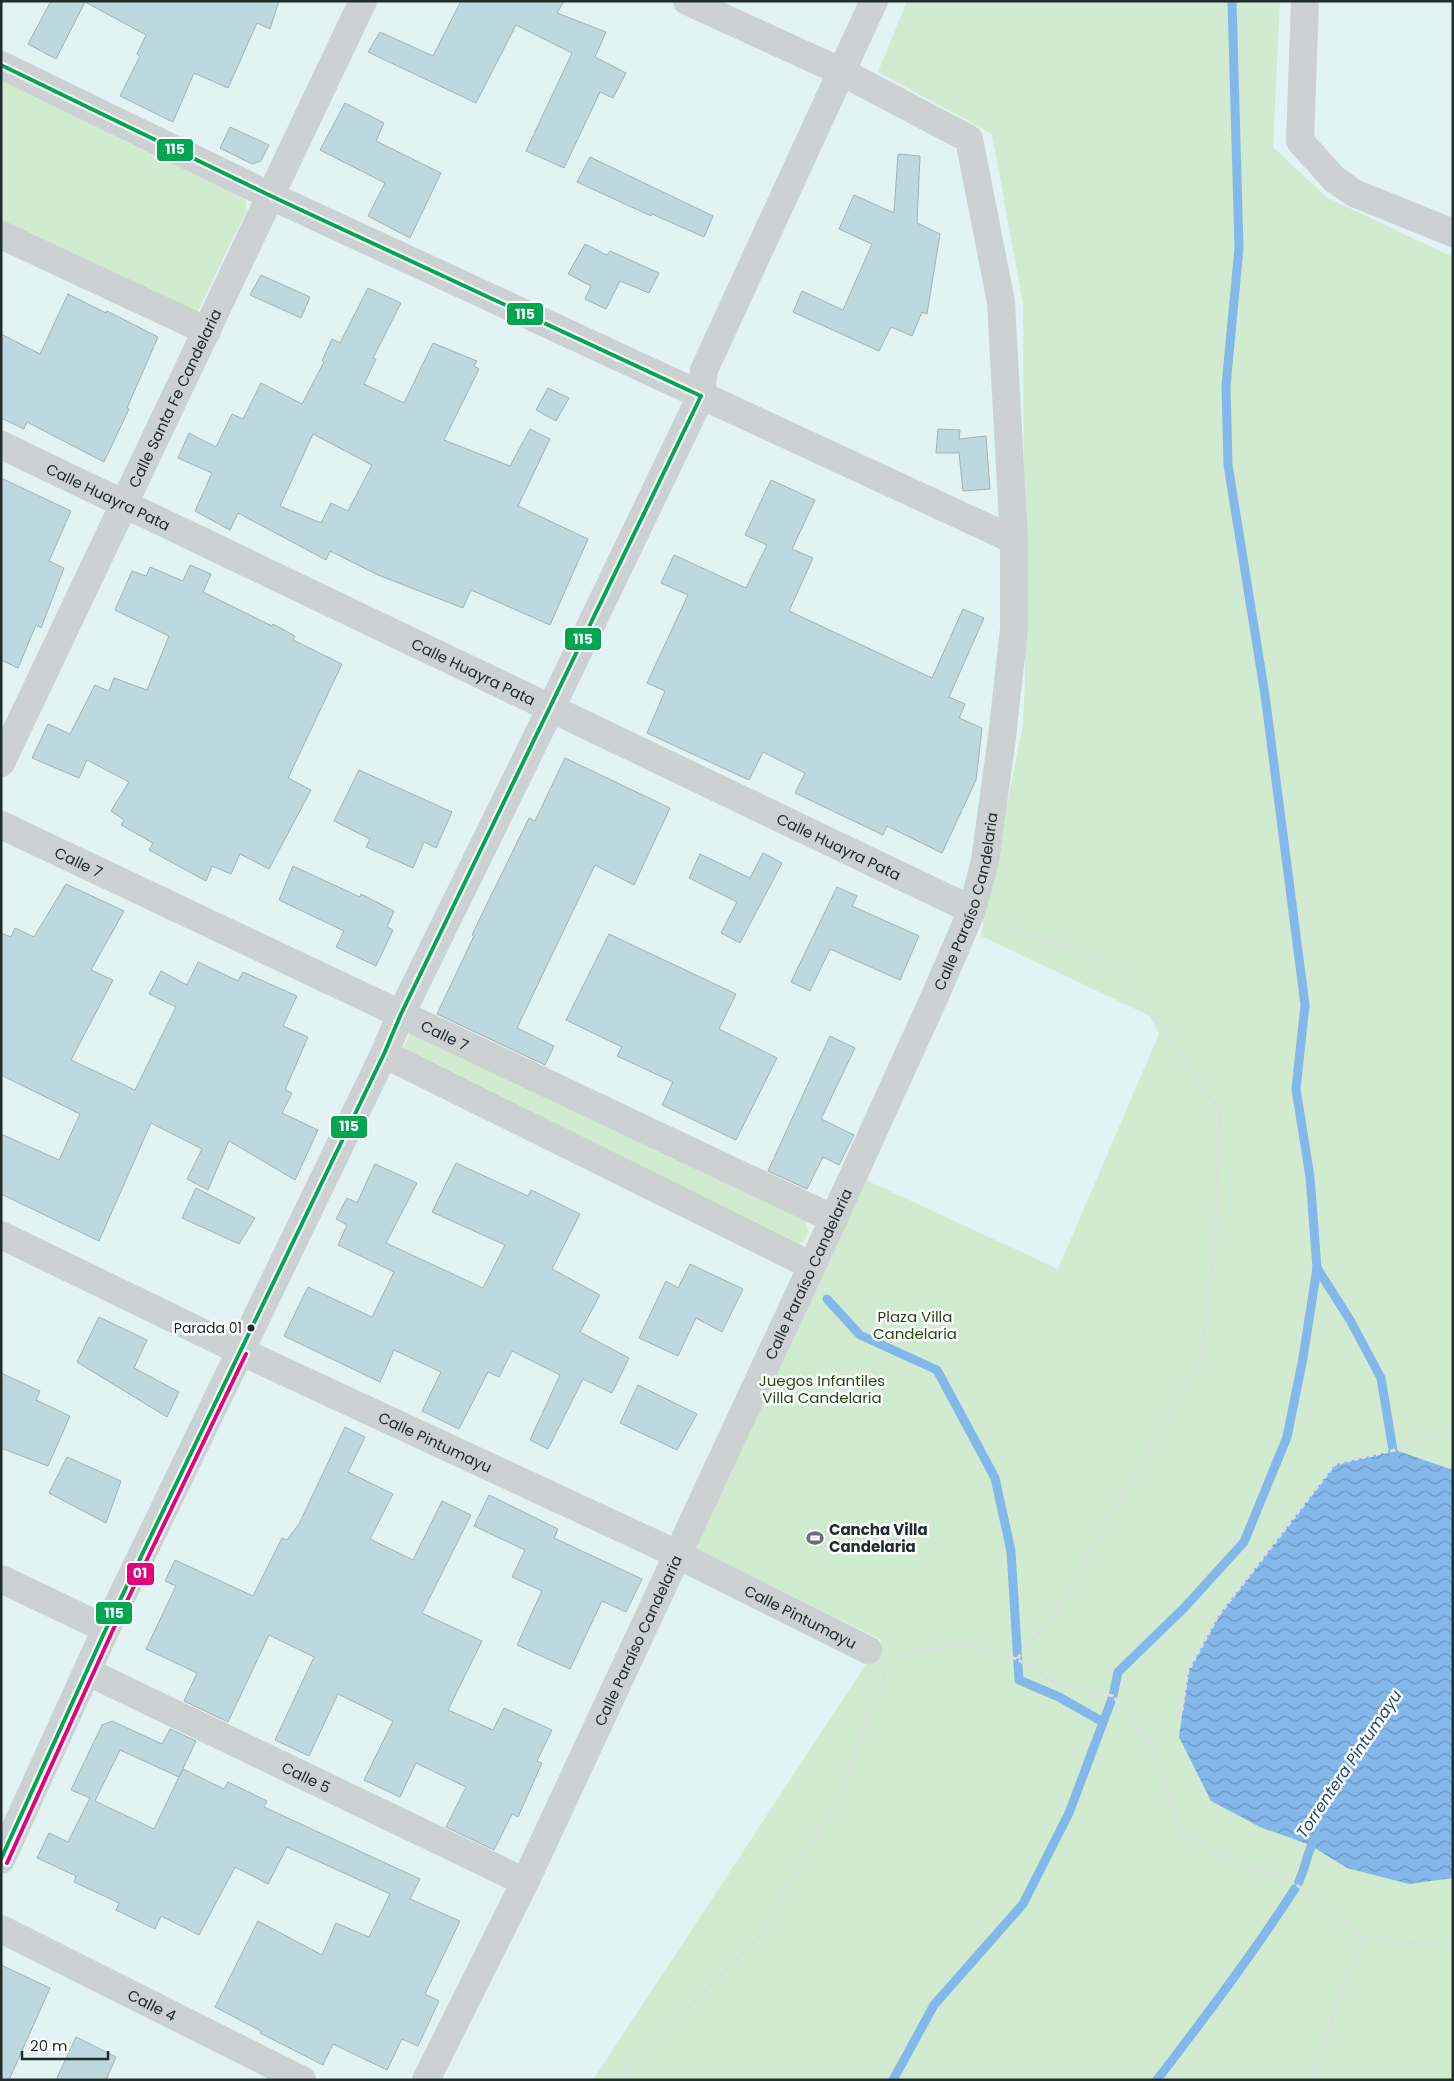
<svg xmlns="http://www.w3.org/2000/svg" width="1454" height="2081" font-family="Poppins,sans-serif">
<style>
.green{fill:#d0ebd0}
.water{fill:url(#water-waves)}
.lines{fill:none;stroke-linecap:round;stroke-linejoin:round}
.stream{stroke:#85b8ea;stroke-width:9}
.building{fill:#bed8df;stroke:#a4b1b3;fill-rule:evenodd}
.path{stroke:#dae0e0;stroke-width:3;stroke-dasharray:5 2.5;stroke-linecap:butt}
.minor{stroke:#ccd2d2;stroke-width:28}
.bus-1-casing{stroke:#fff;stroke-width:8}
.bus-2-casing{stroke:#fff;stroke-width:8}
.bus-1{stroke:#00a651;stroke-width:4}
.bus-2{stroke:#e5007d;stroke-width:4}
.bus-dot{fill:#202d2d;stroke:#fff;stroke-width:2}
.labels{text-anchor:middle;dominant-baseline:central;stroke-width:5;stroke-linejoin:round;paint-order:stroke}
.bus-label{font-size:14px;fill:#202d2d;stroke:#fff;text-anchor:end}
.street-label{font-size:15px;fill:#202d2d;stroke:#fff}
.park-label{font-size:15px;fill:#24480f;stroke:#fff}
.poi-label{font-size:15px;font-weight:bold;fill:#202d2d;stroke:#fff;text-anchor:start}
.water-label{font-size:16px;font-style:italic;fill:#1e4a79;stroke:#fff}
.line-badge{stroke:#fff;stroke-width:2}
.badge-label{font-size:14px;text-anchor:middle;font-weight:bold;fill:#fff}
</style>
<defs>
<pattern id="water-waves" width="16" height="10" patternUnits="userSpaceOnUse" patternTransform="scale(1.25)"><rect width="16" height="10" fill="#85b8ea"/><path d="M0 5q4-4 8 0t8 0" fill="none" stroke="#6c96be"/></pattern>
</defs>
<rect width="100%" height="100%" fill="#e1f3f3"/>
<g class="green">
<path d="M907 1H1280L1273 147 1326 197 1453 257V2080H593L882 1640 695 1549 866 1180 1058 1269 1159 1034 1150 1016 981 936 1023 724 1025 683 1023 304 992 134 878 72Z"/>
<path d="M1 76 243 193 246 203V212L195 317 1 225Z"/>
<path d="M410 1033 806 1221 808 1231 805 1241 794 1245 402 1050Z"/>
</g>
<path class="water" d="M1395 1450 1453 1470V1878L1409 1884 1347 1868 1310 1845 1260 1827 1211 1801 1179 1737 1188 1671 1218 1616 1335 1464Z"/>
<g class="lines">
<g class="stream">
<path d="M1232 1 1239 248 1226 386 1228 465 1265 695 1305 1005 1296 1089 1310 1177 1317 1268 1350 1320 1381 1378 1395 1462"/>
<path d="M827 1299 860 1335 937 1370 995 1478 1011 1551 1019 1680 1059 1697 1103 1722"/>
<path d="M893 2080 934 2005 1023 1904 1069 1813 1113 1696 1118 1672 1184 1608 1244 1542 1287 1437 1303 1358 1317 1268"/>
<path d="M1157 2080C1205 2017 1253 1954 1296 1887 1306 1871 1306 1851 1317 1835"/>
</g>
</g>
<g class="building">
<path d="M51 1H279L270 29 257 23 228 88 194 73 173 122 120 96 140 56 137 54 146 35 85 2 56 59 28 44Z"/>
<path d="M461 1H564L557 13 606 32 595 57 626 73 613 98 600 92 564 168 526 151 572 53 516 25 476 103 368 52 380 32 433 56Z"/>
<path d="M345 103 384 123 376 141 441 173 410 238 368 216 385 183 320 150Z"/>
<path d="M230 127 269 145 261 161 252 164 220 148Z"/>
<path d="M898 154 920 156 917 223 940 234 927 314 922 312 912 336 891 327 879 351 793 312 802 291 843 310 872 244 839 229 854 195 894 213Z"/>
<path d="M590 157 713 216 704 237 652 214 651 216 577 182Z"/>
<path d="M585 244 607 255 610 251 659 273 649 293 620 281 606 309 585 299 591 286 568 274Z"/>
<path d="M261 275 310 297 301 318 250 295Z"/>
<path d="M368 288 401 303 373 358 376 359 364 384 404 403 433 343 477 361 474 366 479 369 444 440 510 466 530 429 550 439 518 506 588 539 550 625 471 590 463 608 378 575 330 551 326 560 238 513 230 530 195 511 212 473 178 458 189 433 216 447 232 414 243 419 261 383 302 404 324 362 322 361 332 339 340 343ZM313 434 372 465 348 511 331 503 321 523 280 506Z"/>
<path d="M68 294 106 313 107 311 158 337 127 408 129 409 104 462 27 422 24 429 1 418V334L40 354Z"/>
<path d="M548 388 569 398 556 421 536 410Z"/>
<path d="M938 429 960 430 959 439 986 436 990 489 963 491 959 453H936Z"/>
<path d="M1 478 71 511 49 561 64 568 41 628 36 625 18 668 1 660Z"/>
<path d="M771 480 815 500 792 549 813 558 789 611 932 678 963 609 984 618 949 697 965 704 959 718 982 728 976 780 942 853 887 826 883 835 795 793 805 773 763 752 749 780 647 733 665 691 647 683 688 595 661 583 674 555 746 588 767 545 745 535Z"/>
<path d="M190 565 211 574 203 592 272 626 273 624 295 636 293 640 342 664 288 778 311 790 269 869 240 854 231 874 212 866 206 881 149 850 153 843 121 825 124 820 111 811 129 782 87 760 79 778 32 758 48 724 70 734 95 685 109 691 114 678 147 690 169 636 115 610 132 571 146 576 150 567 183 581Z"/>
<path d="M565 758 670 808 634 885 595 865 517 1028 554 1046 545 1065 437 1014 474 936 472 935 483 912 529 818 535 821Z"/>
<path d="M359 770 452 812 436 848 424 842 413 868 366 847 370 839 334 821Z"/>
<path d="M763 853 782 863 740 943 721 933 737 902 689 878 700 854 750 878Z"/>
<path d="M293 866 360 897 361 894 394 911 387 927 393 930 376 966 336 947 344 931 279 900Z"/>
<path d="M66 884 124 911 91 970 113 980 71 1060 135 1090 176 1007 149 994 161 971 187 985 198 962 238 981 243 972 297 996 283 1026 308 1037 285 1090 292 1093 282 1113 318 1130 295 1180 229 1141 208 1190 187 1179 202 1149 151 1123 99 1241 1 1194V1134L59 1160 80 1114 1 1075V933L11 937 15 928 34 937Z"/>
<path d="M837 887 857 896 852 906 919 936 900 980 830 949 810 991 791 982Z"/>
<path d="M609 934 736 994 719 1029 777 1058 736 1140 662 1105 673 1082 617 1056 622 1047 566 1020Z"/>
<path d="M830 1036 855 1048 821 1119 854 1135 839 1165 823 1157 807 1189 768 1171Z"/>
<path d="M456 1163 528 1196 531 1190 580 1214 552 1269 600 1295 580 1332 629 1358 612 1393 583 1379 548 1449 530 1440 560 1375 512 1351 499 1377 488 1372 459 1429 422 1411 441 1372 394 1350 380 1382 284 1336 308 1287 372 1317 394 1272 338 1245 347 1225 336 1219 347 1198 357 1203 375 1164 417 1183 386 1243 483 1288 505 1245 432 1212Z"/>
<path d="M196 1188 255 1218 239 1244 182 1218Z"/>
<path d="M690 1264 743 1289 722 1332 696 1318 678 1356 639 1338 666 1281 678 1288Z"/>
<path d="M99 1317 147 1340 134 1368 179 1392 167 1417 77 1362Z"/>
<path d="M1 1373 40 1391 36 1400 70 1416 48 1466 1 1448Z"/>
<path d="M638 1385 697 1414 677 1450 620 1423Z"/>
<path d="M345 1427 365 1437 348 1472 393 1494 370 1539 413 1560 442 1501 471 1515 422 1613 482 1641 448 1710 493 1730 504 1708 552 1730 537 1761 542 1763 518 1817 512 1814 494 1850 446 1827 466 1787 416 1763 400 1797 364 1780 393 1721 338 1694 309 1756 275 1740 314 1657 269 1635 228 1722 184 1701 197 1673 146 1649 176 1586 165 1581 175 1560 253 1596 282 1538 287 1540 299 1524Z"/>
<path d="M67 1457 121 1481 106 1523 49 1493Z"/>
<path d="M489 1495 558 1529 554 1538 642 1579 626 1612 602 1601 570 1669 517 1645 542 1591 512 1577 525 1550 474 1526Z"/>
<path d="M112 1721 162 1744 170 1729 196 1741 179 1777 183 1769 224 1789 228 1782 267 1801 264 1807 420 1879 410 1899 460 1921 425 1994 439 2001 418 2046 402 2039 387 2070 333 2044 323 2065 260 2033 261 2031 215 2007 258 1921 322 1955 336 1923 369 1937 390 1894 287 1847 268 1884 235 1867 199 1935 161 1916 155 1929 116 1910 119 1903 74 1882 76 1876 37 1858 49 1833 68 1842 90 1798 71 1790 102 1725ZM120 1750 179 1777 154 1829 95 1801Z"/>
<path d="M1 1965 50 1988 9 2080H1Z"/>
<path d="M76 2037 116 2057 106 2080H56Z"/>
</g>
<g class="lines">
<g class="path">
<path d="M998 921 1119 969 1220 1112 1215 1238 1202 1357 1056 1611 1017 1659"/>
<path d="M895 1656 966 1643 1017 1659 1052 1681 1113 1696 1148 1742 1182 1831 1211 1850 1297 1885 1364 1939 1453 1946"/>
<path d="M1148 1742 1182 1710 1188 1671 1218 1616 1335 1464 1395 1450 1453 1425"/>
<path d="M621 2080 630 2064 758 1938 839 1796 885 1673"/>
<path d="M1314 2080 1337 2004 1364 1939"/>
</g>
<g class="minor">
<path d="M1305 1 1300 141 1334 179 1354 193 1453 233"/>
<path d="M1 65 271 196 1014 540"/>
<path d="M1 235 207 331"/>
<path id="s1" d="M1 445 972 910"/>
<path id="s2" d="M1 763 363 1"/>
<path id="s3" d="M1 825 834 1219"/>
<path d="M384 1054 812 1266"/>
<path id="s4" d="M1 1235 240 1351 662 1547 868 1650"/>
<path d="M1 1579 106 1629"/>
<path id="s5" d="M88 1672 525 1882"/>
<path d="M1 1860 106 1629 384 1054 401 1014 551 708 701 396 704 370 874 1"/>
<path id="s6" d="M1 1929 302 2080"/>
<path id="s7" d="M426 2080 525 1882 812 1266 935 996 972 910 985 861 1002 737 1014 629V540L1001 302 969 139 842 72 687 1"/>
</g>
<g class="bus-1-casing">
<g id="bus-1">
<path d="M1 65 271 196 701 396"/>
<path d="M1 1859 106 1629 384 1054 401 1014 701 396"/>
</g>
</g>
<g class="bus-2-casing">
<path id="bus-2" d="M7 1863 112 1632 246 1354"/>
</g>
<use href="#bus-1" class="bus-1"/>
<use href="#bus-2" class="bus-2"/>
</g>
<defs>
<g id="stadium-bare" transform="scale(1.35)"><path d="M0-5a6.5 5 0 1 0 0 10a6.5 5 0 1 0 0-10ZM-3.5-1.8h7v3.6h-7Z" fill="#647272" stroke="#fff" stroke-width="2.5" paint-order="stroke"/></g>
</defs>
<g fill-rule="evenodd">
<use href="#stadium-bare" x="815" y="1538"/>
</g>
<circle class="bus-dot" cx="251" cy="1328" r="4.5"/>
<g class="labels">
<g class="bus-label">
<text x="242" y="1328">Parada 01</text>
</g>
<g class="street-label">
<text stroke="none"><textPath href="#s2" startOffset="404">Calle Santa Fe Candelaria</textPath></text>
<text stroke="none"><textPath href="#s1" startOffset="119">Calle Huayra Pata</textPath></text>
<text stroke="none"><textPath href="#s1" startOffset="524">Calle Huayra Pata</textPath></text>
<text stroke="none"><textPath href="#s1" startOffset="929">Calle Huayra Pata</textPath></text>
<text stroke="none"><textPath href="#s3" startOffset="86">Calle 7</textPath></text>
<text stroke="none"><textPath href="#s7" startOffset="1298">Calle Paraíso Candelaria</textPath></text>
<text stroke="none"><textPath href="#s3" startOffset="491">Calle 7</textPath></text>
<text stroke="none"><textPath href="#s7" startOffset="892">Calle Paraíso Candelaria</textPath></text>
<text stroke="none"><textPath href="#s4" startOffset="481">Calle Pintumayu</textPath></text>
<text stroke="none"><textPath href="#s4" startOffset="886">Calle Pintumayu</textPath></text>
<text stroke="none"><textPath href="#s7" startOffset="488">Calle Paraíso Candelaria</textPath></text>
<text stroke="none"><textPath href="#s5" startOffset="242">Calle 5</textPath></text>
<text stroke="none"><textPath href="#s6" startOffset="169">Calle 4</textPath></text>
</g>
<g class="park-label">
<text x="915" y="1316">Plaza Villa<tspan x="915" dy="17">Candelaria</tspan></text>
<text x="822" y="1380">Juegos Infantiles<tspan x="822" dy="17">Villa Candelaria</tspan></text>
</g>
<g class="poi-label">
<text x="829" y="1529">Cancha Villa<tspan x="829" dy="17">Candelaria</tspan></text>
</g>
<g class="water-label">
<text transform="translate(1349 1764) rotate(-56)">Torrentera Pintumayu</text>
</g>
</g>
<g class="line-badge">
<rect x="156" y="138" width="38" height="24" rx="5" fill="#00a651"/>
<rect x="506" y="302" width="38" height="24" rx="5" fill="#00a651"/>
<rect x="564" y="627" width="38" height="24" rx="5" fill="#00a651"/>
<rect x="330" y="1115" width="38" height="24" rx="5" fill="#00a651"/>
<rect x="126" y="1562" width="29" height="24" rx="5" fill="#e5007d"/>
<rect x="95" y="1601" width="38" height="24" rx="5" fill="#00a651"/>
</g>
<g class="badge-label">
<text x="175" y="154">115</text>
<text x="525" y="319">115</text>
<text x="583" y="644">115</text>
<text x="349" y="1131">115</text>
<text x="140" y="1578">01</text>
<text x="114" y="1618">115</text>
</g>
<rect width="1454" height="2081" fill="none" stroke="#202d2d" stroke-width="5"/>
<path d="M22 2051v8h86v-8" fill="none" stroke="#202d2d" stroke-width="2.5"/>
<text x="30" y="2051" font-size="15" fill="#202d2d" stroke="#ffffff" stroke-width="4" paint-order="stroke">20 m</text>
</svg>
